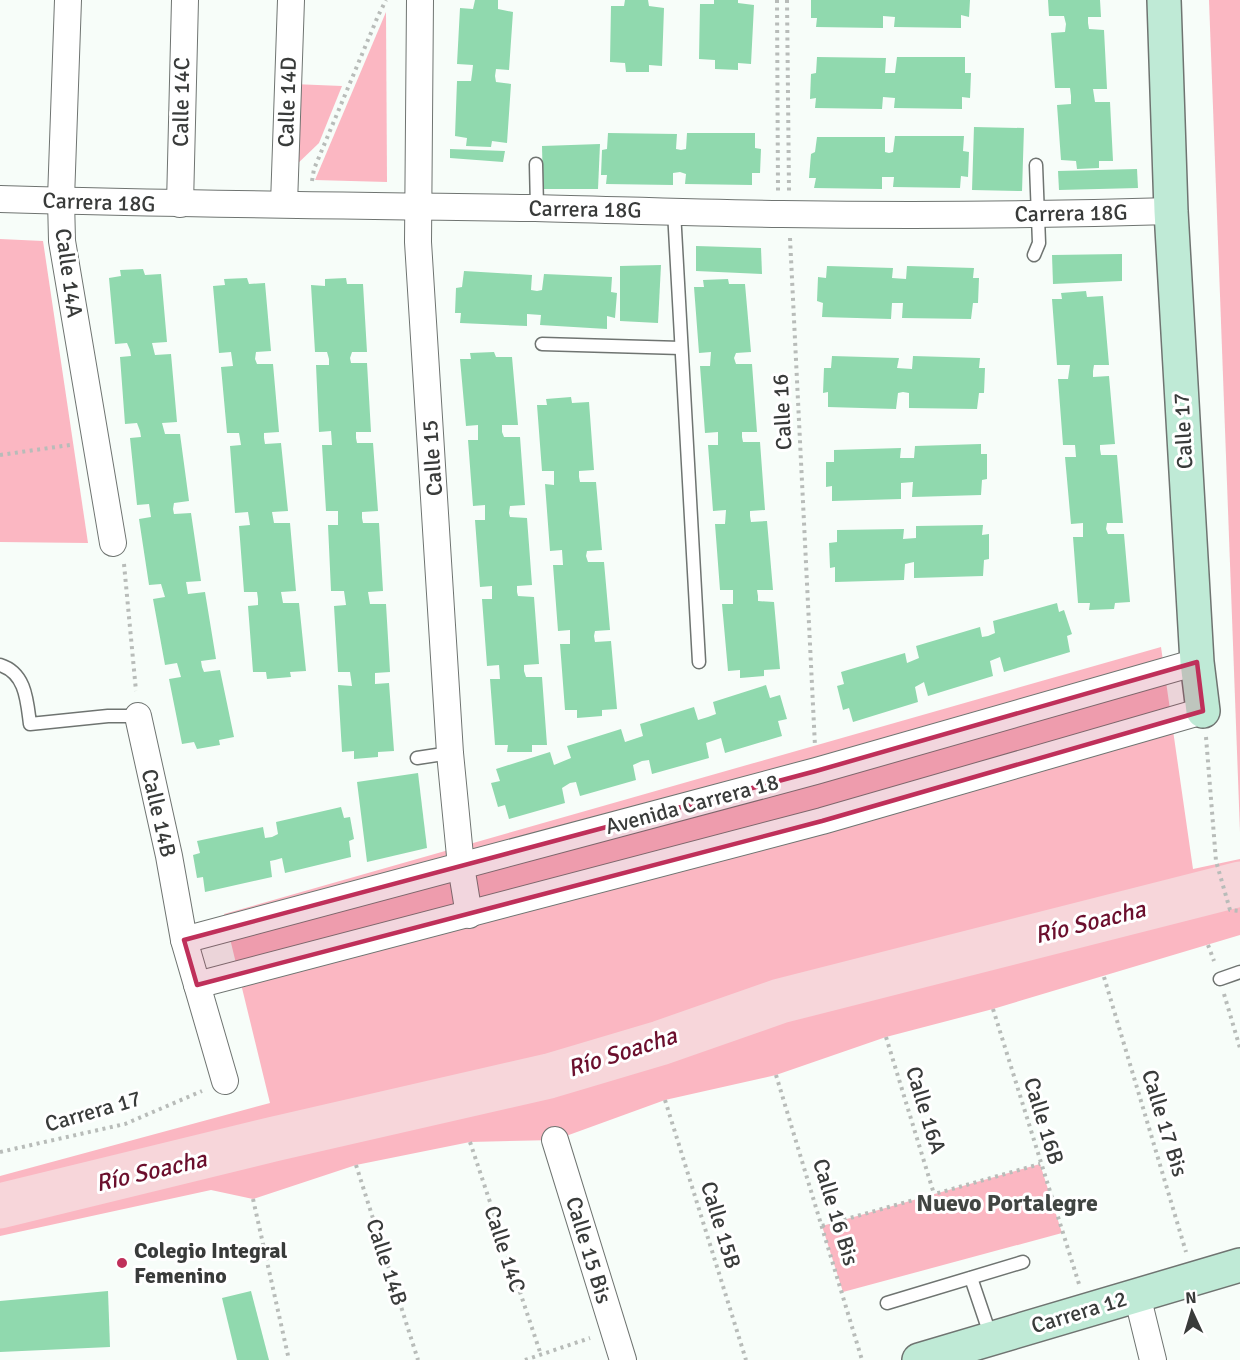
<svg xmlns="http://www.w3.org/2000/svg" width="1240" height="1360" font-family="Signika,sans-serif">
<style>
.green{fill:#fbb7c2}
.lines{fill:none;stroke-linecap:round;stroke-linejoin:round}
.river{stroke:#f7d6da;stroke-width:45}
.building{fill:#90d9ae}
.lane-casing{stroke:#6f7471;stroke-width:15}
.street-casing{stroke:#6f7471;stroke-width:28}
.secondary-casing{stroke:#6f7471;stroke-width:36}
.path{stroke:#b8bcb9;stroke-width:4;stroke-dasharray:3 4.5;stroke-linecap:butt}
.lane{stroke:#fff;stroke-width:12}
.street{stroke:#fff;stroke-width:26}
.secondary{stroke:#bfead6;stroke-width:33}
.marked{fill:#bf305a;fill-opacity:0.2;stroke:#bf305a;stroke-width:4.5;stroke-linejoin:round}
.poi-dot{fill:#bf305a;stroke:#fff;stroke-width:2}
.labels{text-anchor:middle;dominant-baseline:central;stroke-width:6;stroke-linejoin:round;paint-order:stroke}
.street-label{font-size:22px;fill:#393b3a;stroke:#fff}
.poi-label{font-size:22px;font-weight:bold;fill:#393b3a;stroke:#fff;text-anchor:start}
.water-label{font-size:24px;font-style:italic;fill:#6b0f2d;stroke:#fff}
.neighbourhood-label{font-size:24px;font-weight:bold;fill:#414542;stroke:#fff}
</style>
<rect width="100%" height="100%" fill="#f7fdf9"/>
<g class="green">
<path d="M1209 0H1240V832Z"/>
<path d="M386 12 387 182 315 180Z"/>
<path d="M293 84 342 86 319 143 293 168Z"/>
<path d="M0 239 43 241 88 543 0 542Z"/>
<path d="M1161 647 1193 869 1240 859V935L993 1009 886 1037 776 1075 665 1100 555 1140 470 1142 356 1165 253 1199 211 1190 0 1236V1176L270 1103 224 914Z"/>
<path d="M1040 1164 1062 1233 843 1292 822 1226Z"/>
</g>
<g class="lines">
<path class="river" d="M0 1206 274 1139 549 1076 660 1043 780 1001 1240 884"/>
</g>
<g class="building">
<path d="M475 0H498V9L513 12 509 70 496 69 495 76 496 82 511 84 507 143 492 141 491 147 466 146 467 138 455 136 457 81H471L472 74 473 65 457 64 460 8 473 9Z"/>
<path d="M625 0H648L649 6 664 8 662 66 649 65V72H626L625 63 610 62 611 6H624Z"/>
<path d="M714 0H738V3L754 5 751 64 738 63V70L715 69V60L699 59 700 4H714Z"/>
<path d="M811 0H970L969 17 961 15V28L894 27 895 17 883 16V28L816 27 817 18H811Z"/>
<path d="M1048 0H1100L1101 17H1088V23L1089 29 1104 30 1107 89H1093L1095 102H1110L1113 161H1099V168L1077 169 1076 161 1061 160 1057 105 1071 104V96L1070 88H1055L1051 33 1065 32 1066 24 1064 16H1049Z"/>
<path d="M817 57 886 58 885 73H895L897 57H965V73H971L970 98 962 97V109L894 108 895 98 883 97 882 109 815 108 816 98 810 99 811 74 816 73Z"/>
<path d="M974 127 1024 128 1022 191 972 190Z"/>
<path d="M608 133 677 134 676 149 681 150 686 149 687 133H755V148L761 149 760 173H752V185L685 184 686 174 680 172 673 173V185L606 184 607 175H601L602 150 607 149Z"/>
<path d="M895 136H964L963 151 969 152 968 177 961 176 960 188 893 187 894 177H882V189L814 188 816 178H809L811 154 815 152 817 137H885V152L889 153 893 152Z"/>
<path d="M600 144 598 189H543L542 146Z"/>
<path d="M450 149 505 151 503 162 450 158Z"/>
<path d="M1137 169 1138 188 1059 190 1058 171Z"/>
<path d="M696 246 761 248 762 274 696 271Z"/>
<path d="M1122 254V281L1053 284 1052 255Z"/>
<path d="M661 265 658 323 620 321V266Z"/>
<path d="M827 266 893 268 892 278 906 279 907 266 974 268 973 278H979L978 303H973L971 319 902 318 903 303H892L891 319 822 317 823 303 817 301 818 277 826 278Z"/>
<path d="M143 269 145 275 161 274 167 342 152 343 155 355 171 354 177 422 162 423 165 434H180L189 501 174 503 173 509 174 514 191 513 201 581 186 582 188 594 205 592 216 659 201 661 202 667 204 672 220 670 234 737 219 740 220 745 197 749 194 742 182 744 169 679 181 677 177 663 165 665 153 599 165 597 161 584 149 585 139 519 151 517 149 504 137 505 130 438 141 437 140 431 137 423 125 424 120 357 131 356 130 350 127 343 115 344 109 278 121 276 120 270Z"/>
<path d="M464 271 532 275 531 290 537 291 542 290 544 274 612 277 611 292 617 293 615 318 607 316V329L540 325 541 315 527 314V326L460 323 461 313H455L456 288 462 287Z"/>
<path d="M247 278 249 284 265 283 271 351 256 352 255 359 257 364H273L279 432 264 433V438L265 444 281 443 288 511 272 512 274 523H290L296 591 281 592 283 603H299L306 671 290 672 291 677 267 679 266 672H253L248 606 258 605V599L257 592H244L239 526 250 525 248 512 235 513 230 446 241 445 239 433H227L221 367 233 366 231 352 219 353 213 286 225 285 224 279Z"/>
<path d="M346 278 347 284H363L367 352H352L350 358 351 363H367L371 432H356V438L357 443H373L378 511 362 512V518L363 523H379L383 591 368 592 370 604H386L390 672 375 673V684L389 683 394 751 378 752V757L354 759V751L342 752 338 685 352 686 350 672H338L334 606 346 605 344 591H331L328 525H338V511H326L322 445H332L331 431 319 432 316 365H329V359L327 352H315L311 285 325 286V279Z"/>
<path d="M728 279 729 284H745L751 352 736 353 734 358 736 364H752L757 432H742V437L743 442H760L765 510 750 511V516L751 522 767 521 773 590H757L758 596V601L774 602 780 669 764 670V676L740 678V670L728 671 722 604H733V590H720L715 524H725L726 510 713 511 708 445H718V432L705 433 700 366H710L711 352 699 353 694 287H704L703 280Z"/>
<path d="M1086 291 1087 297 1103 296 1109 365H1094L1093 371V377L1109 376 1115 444 1100 445V449L1101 455H1117L1123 523H1107L1106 529 1108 534H1124L1130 602 1115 603 1114 609 1089 610 1090 603H1078L1073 537H1083V523L1071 524 1065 457H1076L1075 445H1063L1058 379H1068L1070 365H1057L1052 299H1062L1061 293Z"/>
<path d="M494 352 496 357H512L518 425H502V432L504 437H520L525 505 510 506 509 513 510 517 527 518 532 585 517 586V592L518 596 534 597 539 664 524 665V671L526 677H542L547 745H532V752H507L508 745H495L490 679H500L499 665 487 666 482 599H492V586L480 587 475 520H485V505L473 506 468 440H478V425L466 426 460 359H471L470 353Z"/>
<path d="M832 356 899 358 897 368 912 369 913 356 980 358 979 368H985L984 393H979L977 409 909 408V393L903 392 898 393 896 409 828 407V392L823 393 824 368H831Z"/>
<path d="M571 397 572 403 589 402 594 470 579 471V477L580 482H596L602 550 587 551 586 556 588 562H604L610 630 595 631 594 636 595 642 611 641 617 709 602 710V716L577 718V710H565L560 644H570V630L558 631 553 565H563L562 550 550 551 545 484 554 485V471H542L537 405H547L546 399Z"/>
<path d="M981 444V454H987V479L982 480 981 495 912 497 913 482 901 483V499L832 501V486L826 487V462H834V450L901 448 900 458H914L915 446Z"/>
<path d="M983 525 982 535 989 534V559L984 560 983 576 914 578V562L905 564 904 580 835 582V567L830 568 829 543 837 542V530L904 529 903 539 916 538V526Z"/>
<path d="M1057 603 1059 612 1064 610 1072 634 1067 636 1070 652 1004 672 1000 657 990 661 993 676 928 696 924 682 915 687 918 702 853 722 849 708 843 710 837 686 844 684 841 672 905 653 907 663 919 658 916 646 980 627 982 637 988 636 995 633 993 621Z"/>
<path d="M766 685 770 698 780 695 787 719 778 721 782 736 725 753 721 738 706 743 709 758 652 774 649 760 642 761 633 765 636 780 580 796 576 782 570 783 562 788 565 803 509 819 505 805 498 807 491 783 500 781 496 769 550 752 554 765 571 758 567 746 621 729 625 742 643 736 640 724 694 707 698 720 708 717 716 714 713 702Z"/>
<path d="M418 773 427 848 367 862 357 782Z"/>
<path d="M341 807 344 818 350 817 354 839 349 841 351 857 285 873 282 858 275 860 270 861 272 877 205 892 203 877 197 878 193 855 200 853 197 841 263 827 265 838 272 837 278 834 276 822Z"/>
<path d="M108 1291 110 1347 0 1352V1301Z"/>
<path d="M251 1291 269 1360H237L222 1298Z"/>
</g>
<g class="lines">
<g class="lane-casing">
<g id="lane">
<path d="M536 164 537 208"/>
<path d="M674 211 699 662"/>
<path d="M1034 255 1039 243 1036 165"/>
<path d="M542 344 681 348"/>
<path d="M0 665C26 673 27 701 30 724L108 716H138"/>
<path d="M417 758 450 753"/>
<path d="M1220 979 1240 972"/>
<path d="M971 1278 991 1337"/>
<path d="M887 1303 1023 1262"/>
</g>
</g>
<g class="street-casing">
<g id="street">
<path d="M68 0 61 199 62 241 113 543"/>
<path d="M420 0 418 242 450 753 461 866 469 915"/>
<path d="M0 199C178 204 357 206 535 208 618 210 700 213 782 214 912 216 1041 215 1171 211"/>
<path d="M180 204 185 0"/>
<path d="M284 204 291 0"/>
<path d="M138 716 169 856 184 940 225 1081"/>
<path d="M184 940 816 771 1197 662"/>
<path d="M197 985 822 821 1203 711"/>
<path d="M555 1140 623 1360"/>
<path d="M1137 1295 1153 1360"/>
</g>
</g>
<g class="secondary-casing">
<g id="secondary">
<path d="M1164 0 1171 211 1197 662 1203 711"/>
<path d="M919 1360 1240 1265"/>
</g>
</g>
<g class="path">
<path d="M777 0 778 191"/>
<path d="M787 0 789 191"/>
<path d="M312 181 314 169 378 16 386 0"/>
<path d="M790 238 815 746"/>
<path d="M0 455 70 445"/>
<path d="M124 564 136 691"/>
<path d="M1206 737 1216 861 1230 910 1240 911"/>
<path d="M1208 945 1214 961"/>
<path d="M1104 977 1186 1252"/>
<path d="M1224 994 1240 1048"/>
<path d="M993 1009 1079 1284"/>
<path d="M886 1037 934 1194"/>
<path d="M776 1075 862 1360"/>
<path d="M665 1100 746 1360"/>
<path d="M470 1142 541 1355"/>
<path d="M0 1152 125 1124 202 1091"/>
<path d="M356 1165 418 1360"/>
<path d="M253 1199 289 1360"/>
<path d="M822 1226 1040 1164"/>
<path d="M525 1360 590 1338"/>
</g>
<use href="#lane" class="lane"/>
<use href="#street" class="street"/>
<use href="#secondary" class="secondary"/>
</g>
<path class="marked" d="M1197 662 1203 711 822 821 197 985 184 940 816 771Z"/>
<circle class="poi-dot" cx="122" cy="1263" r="6"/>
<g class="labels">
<g class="street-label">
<text transform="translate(181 102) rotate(-89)">Calle 14C</text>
<text transform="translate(287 102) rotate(-88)">Calle 14D</text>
<text transform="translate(99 202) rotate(2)">Carrera 18G</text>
<text transform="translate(585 209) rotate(1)">Carrera 18G</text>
<text transform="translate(1071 213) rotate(-1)">Carrera 18G</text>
<text transform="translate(69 273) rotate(82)">Calle 14A</text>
<text transform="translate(782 412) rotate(-93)">Calle 16</text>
<text transform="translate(1183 431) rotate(-93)">Calle 17</text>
<text transform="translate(432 458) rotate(-94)">Calle 15</text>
<text transform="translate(692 804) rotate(-15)">Avenida Carrera 18</text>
<text transform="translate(159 813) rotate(77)">Calle 14B</text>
<text transform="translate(926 1110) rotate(73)">Calle 16A</text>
<text transform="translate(93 1111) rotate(-16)">Carrera 17</text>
<text transform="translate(1044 1121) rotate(73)">Calle 16B</text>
<text transform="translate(1165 1123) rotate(73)">Calle 17 Bis</text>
<text transform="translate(836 1212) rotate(73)">Calle 16 Bis</text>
<text transform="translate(721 1225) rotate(73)">Calle 15B</text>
<text transform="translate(505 1249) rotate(72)">Calle 14C</text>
<text transform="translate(589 1250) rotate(73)">Calle 15 Bis</text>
<text transform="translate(387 1262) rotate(72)">Calle 14B</text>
<text transform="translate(1079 1312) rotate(-17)">Carrera 12</text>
</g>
<g class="poi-label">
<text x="134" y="1250">Colegio Integral<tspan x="134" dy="25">Femenino</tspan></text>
</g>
<g class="water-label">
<text transform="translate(1090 922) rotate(-14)">Río Soacha</text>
<text transform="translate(622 1052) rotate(-18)">Río Soacha</text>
<text transform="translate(151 1171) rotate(-13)">Río Soacha</text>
</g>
<g class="neighbourhood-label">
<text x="1007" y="1203">Nuevo Portalegre</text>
</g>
</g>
<g transform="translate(1192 1312) rotate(356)" stroke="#ffffff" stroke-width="4.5" paint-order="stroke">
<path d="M0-4.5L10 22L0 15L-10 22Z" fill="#393b3a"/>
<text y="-9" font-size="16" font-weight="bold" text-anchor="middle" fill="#393b3a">N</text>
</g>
</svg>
